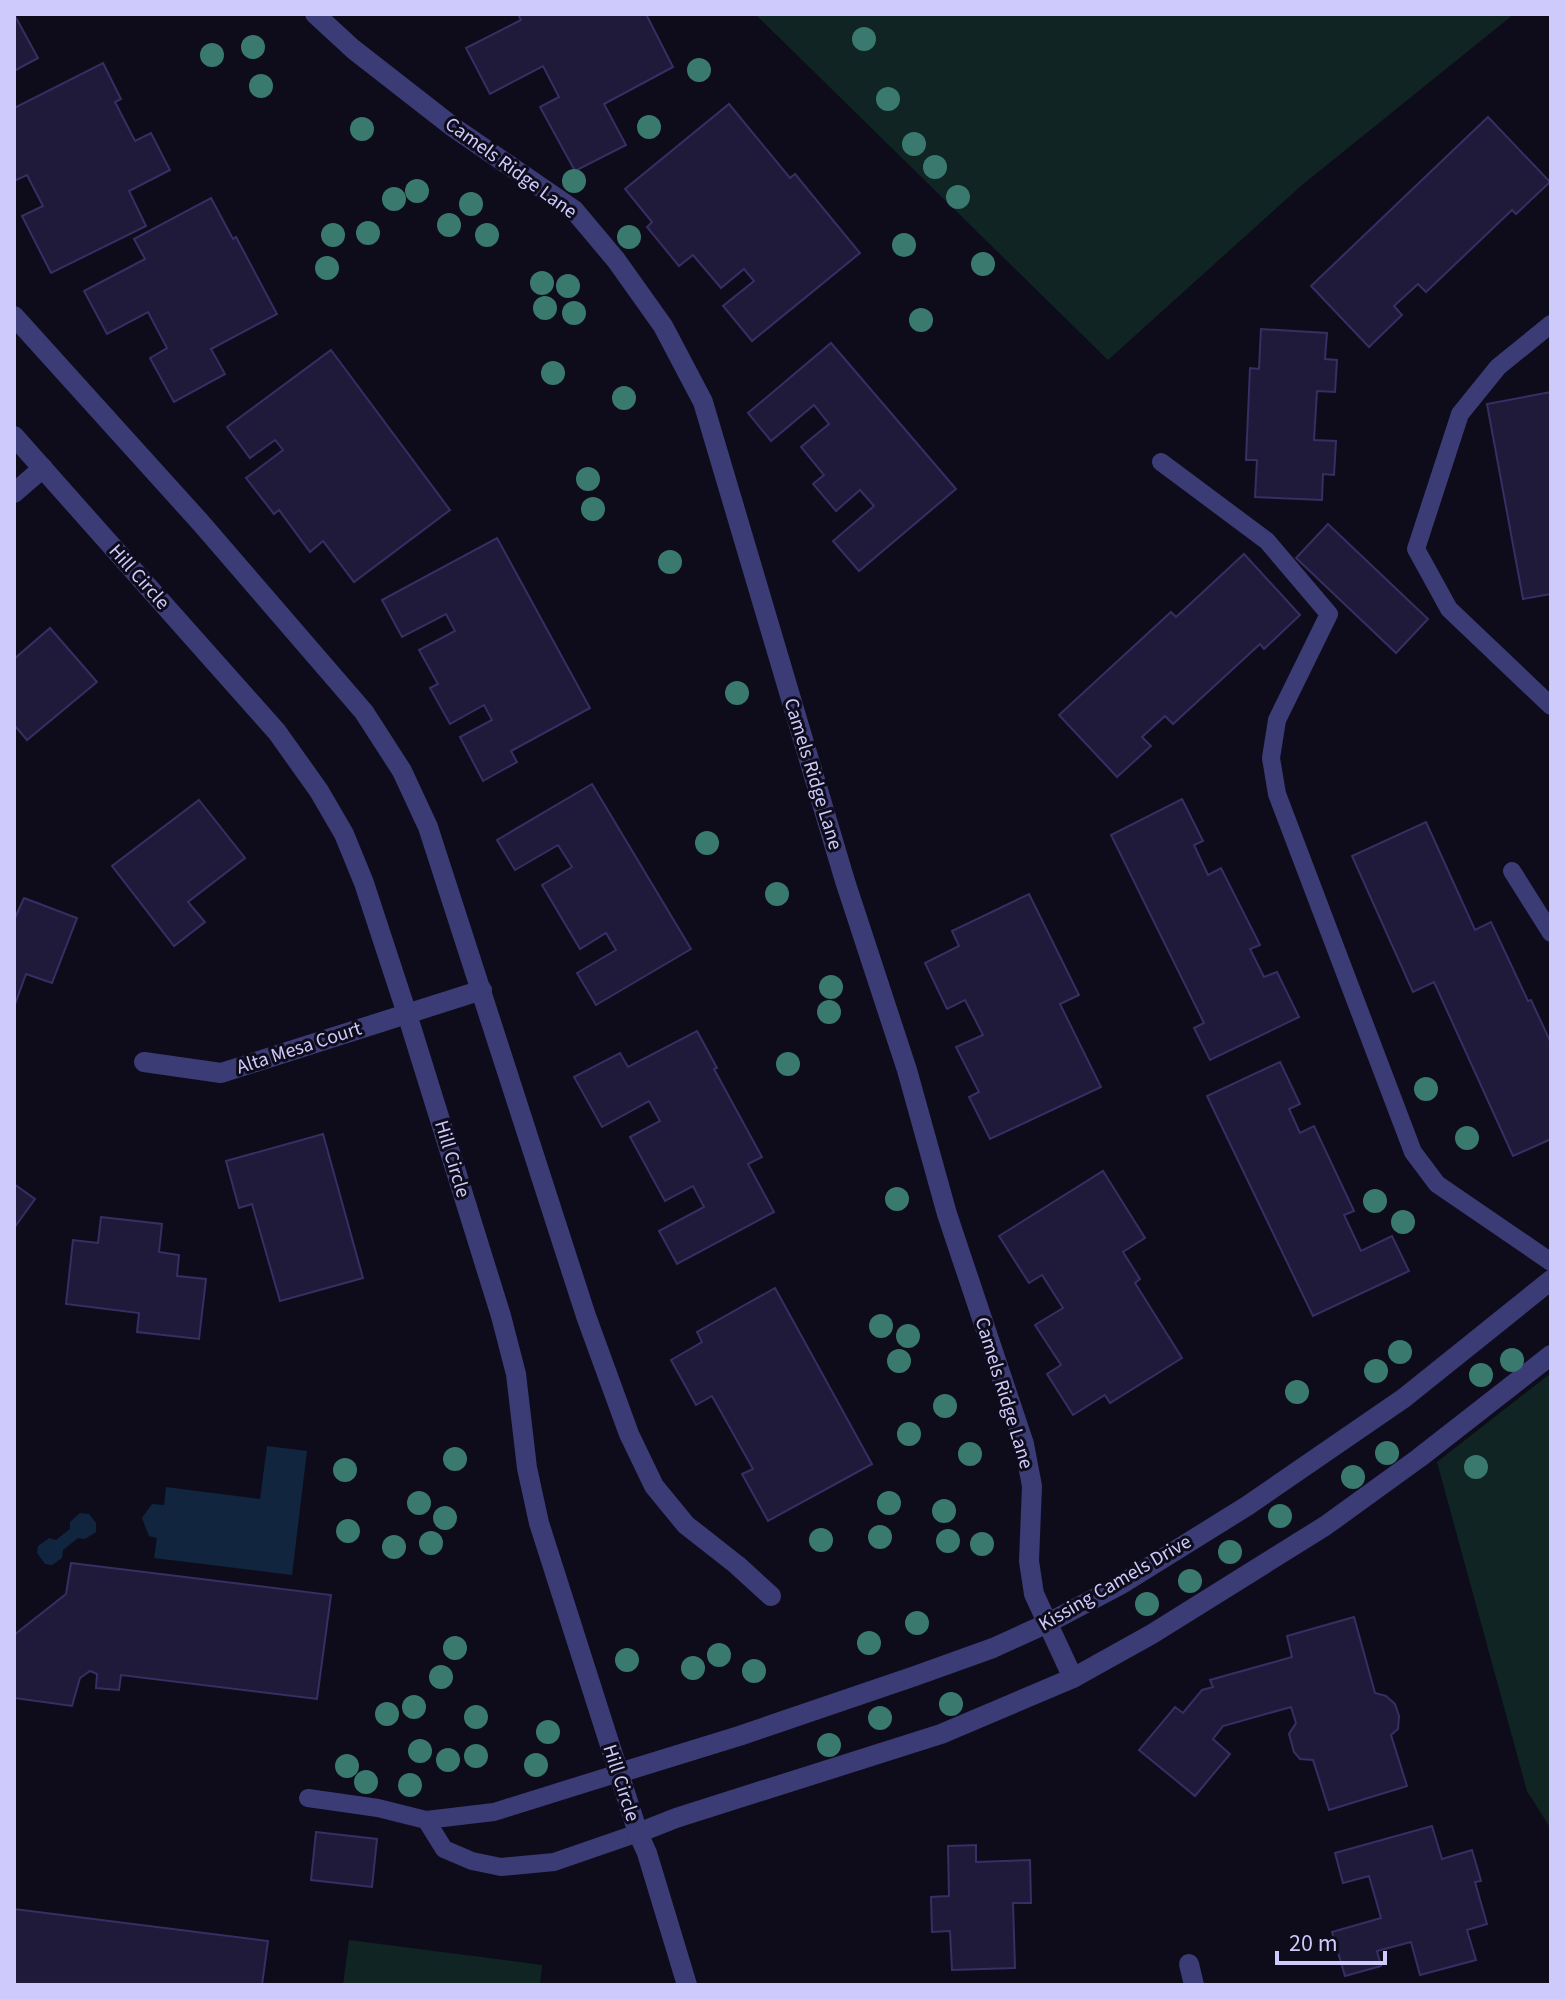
<svg xmlns="http://www.w3.org/2000/svg" width="1565" height="1999" font-family="'Source Sans 3',sans-serif">
<style>
.green{fill:#102423}
.water{fill:#11253f}
.building{fill:#1f1a3a;stroke:#372e64;stroke-width:2}
.lines{fill:none;stroke-linecap:round;stroke-linejoin:round}
.lane{stroke:#3b3b76;stroke-width:18}
.street{stroke:#3b3b76;stroke-width:20}
.tree{fill:#3a796e}
.labels{text-anchor:middle;dominant-baseline:central;stroke-width:6;stroke-linejoin:round;paint-order:stroke}
.street-label{font-size:20px;fill:#cecafb;stroke:#0e0c1b}
</style>
<rect width="100%" height="100%" fill="#0e0c1b"/>
<g class="green">
<path d="M755 14H1514L1302 185 1108 360Z"/>
<path d="M1551 1373V1829L1527 1791 1437 1462Z"/>
<path d="M349 1940 542 1965 540 1985H343Z"/>
</g>
<g class="water">
<path d="M267 1446 307 1451 292 1575 154 1558 157 1538 149 1536 142 1518 152 1504 164 1505 166 1487 260 1499Z"/>
<path d="M80 1513 89 1514 96 1523V1532L85 1539 78 1538 63 1550 62 1558 52 1565 45 1564 37 1553 38 1546 49 1538 56 1540 70 1529V1522Z"/>
</g>
<g class="building">
<path d="M14 14 38 58 14 71Z"/>
<path d="M518 14H646L673 67 604 104 626 145 575 171 540 107 559 97 543 66 490 94 466 48 521 20Z"/>
<path d="M103 63 121 99 115 102 135 141 151 133 170 170 129 191 146 226 51 273 22 216 43 206 27 175 14 181V108Z"/>
<path d="M729 104 790 178 795 174 860 253 752 341 723 306 754 281 744 269 721 288 693 255 679 266 647 227 652 222 625 189Z"/>
<path d="M1488 117 1550 182 1516 214 1512 210 1426 292 1418 284 1394 306 1402 315 1369 347 1311 286Z"/>
<path d="M211 198 233 239 236 237 277 314 211 349 225 374 174 402 150 358 167 348 148 312 107 334 84 291 145 259 134 239Z"/>
<path d="M1261 329 1327 333 1325 359 1337 360 1335 392 1317 391 1314 440 1336 441 1334 475 1323 474 1322 500 1255 497 1257 460H1246L1250 368 1259 369Z"/>
<path d="M831 343 956 489 859 571 833 541 874 506 860 490 836 511 813 484 824 475 801 447 829 424 814 405 771 441 748 413Z"/>
<path d="M331 350 450 510 354 582 323 541 310 552 279 510 274 514 246 478 283 450 275 440 250 458 227 427Z"/>
<path d="M1551 392V594L1523 599 1487 404Z"/>
<path d="M1328 524 1428 619 1396 653 1296 558Z"/>
<path d="M497 538 590 708 511 751 517 762 483 781 460 737 492 720 484 705 450 724 430 688 438 684 419 650 455 631 446 614 402 637 382 600Z"/>
<path d="M1244 554 1300 615 1264 649 1260 644 1173 724 1165 716 1142 737 1151 746 1117 777 1059 715 1171 612 1176 617Z"/>
<path d="M50 628 97 682 27 740 14 725V659Z"/>
<path d="M592 784 691 949 596 1005 577 973 616 950 606 933 580 949 542 885 572 867 558 845 515 870 497 840Z"/>
<path d="M1182 799 1203 841 1194 845 1208 875 1221 868 1260 945 1250 949 1264 977 1277 972 1299 1017 1210 1060 1194 1028 1204 1023 1111 835Z"/>
<path d="M199 800 245 858 188 902 205 922 174 946 112 866Z"/>
<path d="M1426 822 1475 930 1491 922 1528 1001 1531 1000 1551 1043V1139L1513 1156 1434 982 1413 992 1352 856Z"/>
<path d="M1029 894 1079 995 1060 1004 1101 1087 990 1139 969 1097 979 1092 956 1047 983 1035 965 1000 947 1009 925 963 959 946 952 931Z"/>
<path d="M24 898 77 918 52 983 26 974 14 1007V920Z"/>
<path d="M697 1031 717 1068 714 1069 762 1157 748 1164 774 1212 677 1264 659 1231 704 1207 693 1186 665 1201 630 1137 660 1121 649 1101 602 1127 574 1077 620 1053 628 1067Z"/>
<path d="M1280 1062 1300 1104 1289 1109 1300 1133 1314 1126 1354 1211 1344 1215 1361 1251 1392 1236 1409 1271 1313 1316 1207 1096Z"/>
<path d="M323 1134 363 1278 280 1301 252 1204 239 1208 226 1161Z"/>
<path d="M1103 1171 1145 1238 1123 1252 1140 1279 1135 1283 1182 1358 1110 1403 1105 1395 1073 1415 1047 1374 1061 1365 1035 1325 1063 1308 1042 1275 1029 1283 999 1236Z"/>
<path d="M14 1184 35 1199 14 1228Z"/>
<path d="M101 1217 162 1224 159 1252 179 1255 177 1276 206 1279 199 1339 137 1332 139 1313 66 1304 73 1240 98 1243Z"/>
<path d="M775 1288 872 1464 768 1521 742 1474 753 1469 712 1396 696 1405 671 1360 702 1342 697 1332Z"/>
<path d="M71 1563 331 1595 317 1699 121 1675 119 1690 96 1688 97 1674 90 1671 80 1678 72 1706 14 1698V1635L66 1594Z"/>
<path d="M1354 1617 1375 1693 1386 1696 1395 1704 1399 1716 1398 1729 1391 1735 1407 1786 1329 1810 1313 1760 1300 1759 1294 1752 1289 1734 1296 1723 1291 1707 1223 1726 1213 1739 1230 1754 1195 1796 1139 1750 1175 1707 1183 1713 1202 1690 1213 1687 1210 1680 1292 1657 1287 1636Z"/>
<path d="M1432 1826 1442 1859 1472 1850 1481 1881 1475 1882 1487 1924 1467 1930 1476 1960 1420 1975 1411 1942 1377 1951 1381 1966 1345 1976 1332 1932 1381 1918 1369 1876 1343 1883 1335 1853Z"/>
<path d="M316 1832 377 1839 372 1887 311 1880Z"/>
<path d="M976 1845V1862L1030 1860 1031 1903H1013L1015 1968 952 1970 950 1931 932 1932 931 1897 949 1896 948 1846Z"/>
<path d="M14 1909 268 1941 262 1985H14Z"/>
</g>
<g class="lines">
<g class="lane">
<path d="M1551 324 1498 367 1460 414 1416 549 1449 609 1551 706"/>
<path d="M1161 462 1267 541 1329 614 1277 720 1271 758 1277 794 1413 1152 1437 1184 1551 1262"/>
<path d="M1512 871 1551 933"/>
<path d="M308 1798 378 1808 426 1820 494 1812 619 1773"/>
<path d="M426 1820 444 1849 472 1861 501 1867 554 1862 638 1833"/>
</g>
<g class="street">
<path d="M315 14 353 49 453 127 574 210 616 260 663 326 703 402 845 881 907 1070 947 1214 1024 1444 1032 1486 1029 1561 1034 1594 1073 1678"/>
<path d="M14 316 201 523 364 712 402 771 428 827 586 1316 629 1434 654 1486 686 1525 737 1565 771 1596"/>
<path d="M14 436 277 732 319 791 344 834 364 883 407 1014 501 1316 516 1374 527 1468 539 1523 638 1833 647 1853 687 1985"/>
<path d="M14 493 43 468"/>
<path d="M144 1062 221 1073 482 990"/>
<path d="M619 1773 739 1736 915 1676 993 1648 1048 1623 1120 1585 1247 1506 1404 1398 1551 1280"/>
<path d="M638 1833 676 1818 941 1734 1073 1678 1152 1634 1325 1526 1419 1458 1551 1355"/>
<path d="M1189 1964 1194 1985"/>
</g>
</g>
<g class="tree">
<circle cx="864" cy="39" r="12"/>
<circle cx="253" cy="47" r="12"/>
<circle cx="212" cy="55" r="12"/>
<circle cx="699" cy="70" r="12"/>
<circle cx="261" cy="86" r="12"/>
<circle cx="888" cy="99" r="12"/>
<circle cx="649" cy="127" r="12"/>
<circle cx="362" cy="129" r="12"/>
<circle cx="914" cy="144" r="12"/>
<circle cx="935" cy="167" r="12"/>
<circle cx="574" cy="181" r="12"/>
<circle cx="417" cy="191" r="12"/>
<circle cx="958" cy="197" r="12"/>
<circle cx="394" cy="199" r="12"/>
<circle cx="471" cy="204" r="12"/>
<circle cx="449" cy="225" r="12"/>
<circle cx="368" cy="233" r="12"/>
<circle cx="333" cy="235" r="12"/>
<circle cx="487" cy="235" r="12"/>
<circle cx="629" cy="237" r="12"/>
<circle cx="904" cy="245" r="12"/>
<circle cx="983" cy="264" r="12"/>
<circle cx="327" cy="268" r="12"/>
<circle cx="542" cy="283" r="12"/>
<circle cx="568" cy="286" r="12"/>
<circle cx="545" cy="308" r="12"/>
<circle cx="574" cy="313" r="12"/>
<circle cx="921" cy="320" r="12"/>
<circle cx="553" cy="373" r="12"/>
<circle cx="624" cy="398" r="12"/>
<circle cx="588" cy="479" r="12"/>
<circle cx="593" cy="509" r="12"/>
<circle cx="670" cy="562" r="12"/>
<circle cx="737" cy="693" r="12"/>
<circle cx="707" cy="843" r="12"/>
<circle cx="777" cy="894" r="12"/>
<circle cx="831" cy="987" r="12"/>
<circle cx="829" cy="1012" r="12"/>
<circle cx="788" cy="1064" r="12"/>
<circle cx="1426" cy="1089" r="12"/>
<circle cx="1467" cy="1138" r="12"/>
<circle cx="897" cy="1199" r="12"/>
<circle cx="1375" cy="1201" r="12"/>
<circle cx="1403" cy="1222" r="12"/>
<circle cx="881" cy="1326" r="12"/>
<circle cx="908" cy="1336" r="12"/>
<circle cx="1400" cy="1352" r="12"/>
<circle cx="1512" cy="1360" r="12"/>
<circle cx="899" cy="1361" r="12"/>
<circle cx="1376" cy="1371" r="12"/>
<circle cx="1481" cy="1375" r="12"/>
<circle cx="1297" cy="1392" r="12"/>
<circle cx="945" cy="1406" r="12"/>
<circle cx="909" cy="1434" r="12"/>
<circle cx="1387" cy="1453" r="12"/>
<circle cx="970" cy="1454" r="12"/>
<circle cx="455" cy="1459" r="12"/>
<circle cx="1476" cy="1467" r="12"/>
<circle cx="345" cy="1470" r="12"/>
<circle cx="1353" cy="1477" r="12"/>
<circle cx="419" cy="1503" r="12"/>
<circle cx="889" cy="1503" r="12"/>
<circle cx="944" cy="1511" r="12"/>
<circle cx="1280" cy="1516" r="12"/>
<circle cx="445" cy="1518" r="12"/>
<circle cx="348" cy="1531" r="12"/>
<circle cx="880" cy="1537" r="12"/>
<circle cx="821" cy="1540" r="12"/>
<circle cx="948" cy="1541" r="12"/>
<circle cx="431" cy="1543" r="12"/>
<circle cx="982" cy="1544" r="12"/>
<circle cx="394" cy="1547" r="12"/>
<circle cx="1230" cy="1552" r="12"/>
<circle cx="1190" cy="1581" r="12"/>
<circle cx="1147" cy="1604" r="12"/>
<circle cx="917" cy="1623" r="12"/>
<circle cx="869" cy="1643" r="12"/>
<circle cx="455" cy="1648" r="12"/>
<circle cx="719" cy="1655" r="12"/>
<circle cx="627" cy="1660" r="12"/>
<circle cx="693" cy="1668" r="12"/>
<circle cx="754" cy="1671" r="12"/>
<circle cx="441" cy="1677" r="12"/>
<circle cx="951" cy="1704" r="12"/>
<circle cx="414" cy="1707" r="12"/>
<circle cx="387" cy="1714" r="12"/>
<circle cx="476" cy="1717" r="12"/>
<circle cx="880" cy="1718" r="12"/>
<circle cx="548" cy="1732" r="12"/>
<circle cx="829" cy="1745" r="12"/>
<circle cx="420" cy="1751" r="12"/>
<circle cx="476" cy="1756" r="12"/>
<circle cx="448" cy="1760" r="12"/>
<circle cx="536" cy="1765" r="12"/>
<circle cx="347" cy="1766" r="12"/>
<circle cx="366" cy="1782" r="12"/>
<circle cx="410" cy="1785" r="12"/>
</g>
<g class="labels">
<g class="street-label">
<text transform="translate(511 168) rotate(36)">Camels Ridge Lane</text>
<text transform="translate(139 577) rotate(48)">Hill Circle</text>
<text transform="translate(813 774) rotate(73)">Camels Ridge Lane</text>
<text transform="translate(299 1048) rotate(-18)">Alta Mesa Court</text>
<text transform="translate(452 1159) rotate(73)">Hill Circle</text>
<text transform="translate(1004 1393) rotate(73)">Camels Ridge Lane</text>
<text transform="translate(1115 1583) rotate(-30)">Kissing Camels Drive</text>
<text transform="translate(621 1783) rotate(72)">Hill Circle</text>
</g>
</g>
<rect width="1565" height="1999" fill="none" stroke="#cecafb" stroke-width="32"/>
<path d="M1277 1951v12h108v-12" fill="none" stroke="#cecafb" stroke-width="4"/>
<text x="1289" y="1951" font-size="24" fill="#cecafb" stroke="#0e0c1b" stroke-width="6" paint-order="stroke">20 m</text>
</svg>
